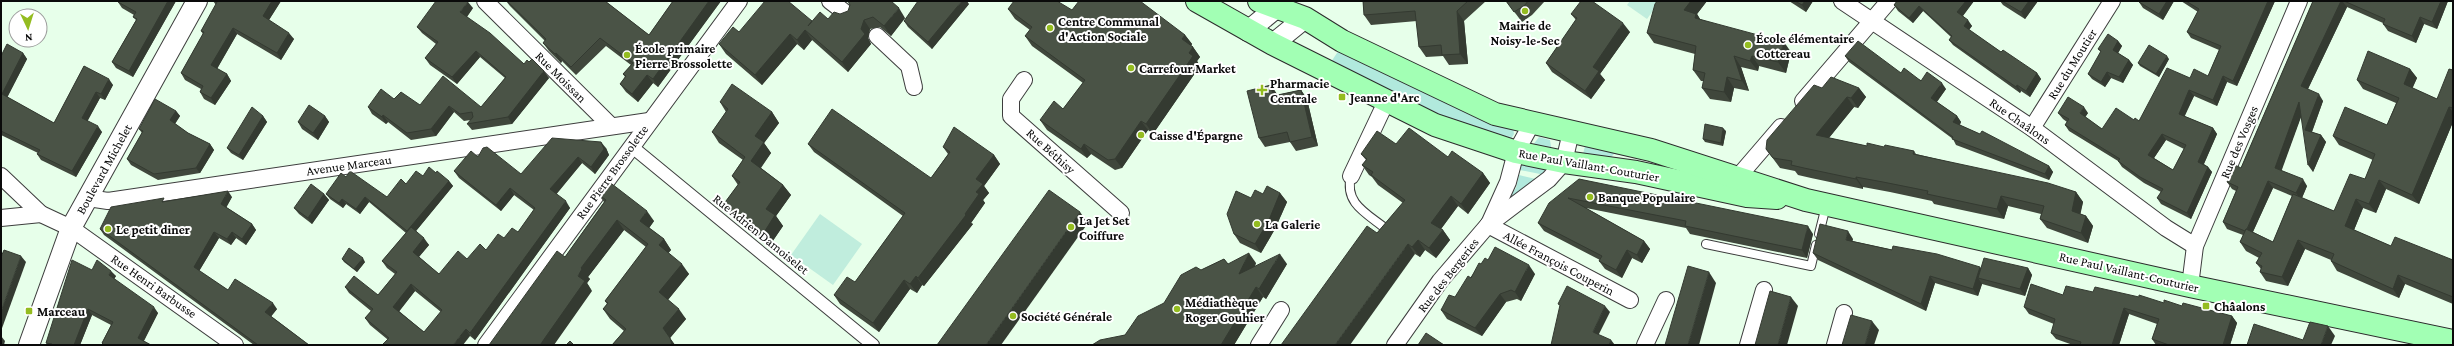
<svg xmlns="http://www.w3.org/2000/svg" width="2454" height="346" font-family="'Crimson Pro',serif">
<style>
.green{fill:#b1e9dd}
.pitch{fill:#c0eddd}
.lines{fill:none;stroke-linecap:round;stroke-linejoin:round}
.service-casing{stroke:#3d3d3d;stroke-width:10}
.pedestrian-casing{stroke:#3d3d3d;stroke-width:14}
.minor-casing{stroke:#3d3d3d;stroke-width:18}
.tertiary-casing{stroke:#3d3d3d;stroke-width:22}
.secondary-casing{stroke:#2c2c2c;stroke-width:24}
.service{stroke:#fff;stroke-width:8}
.pedestrian{stroke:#fff;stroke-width:12}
.minor{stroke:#fff;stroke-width:16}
.tertiary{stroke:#fff;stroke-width:20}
.secondary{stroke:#a2ffb4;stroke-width:22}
.wall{fill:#40473c;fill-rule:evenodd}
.shaded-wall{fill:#343a31}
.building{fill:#4a5346;stroke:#343a31;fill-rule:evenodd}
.poi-dot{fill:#94bc20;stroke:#fff;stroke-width:1.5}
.labels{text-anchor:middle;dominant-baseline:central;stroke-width:4;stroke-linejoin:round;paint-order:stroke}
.poi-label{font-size:13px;font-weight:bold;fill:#0a0a0a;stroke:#fff;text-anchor:start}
.street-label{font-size:13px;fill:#0a0a0a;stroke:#fff}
</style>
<rect width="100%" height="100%" fill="#e7ffea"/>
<g class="green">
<path d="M1339 50 1513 128 1514 134 1509 142 1494 140 1329 65Z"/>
<path d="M1539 137 1550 140 1552 153 1530 149Z"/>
<path d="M1585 146 1638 156 1631 157 1614 154 1609 159 1582 158Z"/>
<path d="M1523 161 1544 165 1545 175 1520 170Z"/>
<path d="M1519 175 1540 180 1501 205 1516 188Z"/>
</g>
<g class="pitch">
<path d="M1630 1H1660L1647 19 1627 5Z"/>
<path d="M820 214 862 244 833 285 791 255Z"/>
</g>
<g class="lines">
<g class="service-casing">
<g id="service">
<path d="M1351 176C1344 203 1366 213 1385 228"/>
<path d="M1819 234 1826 206"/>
<path d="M1706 244 1811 266 1816 245"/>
</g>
</g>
<g class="pedestrian-casing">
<path id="pedestrian" d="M631 146 873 345"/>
</g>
<g class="minor-casing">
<g id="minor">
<path d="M485 1 611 126"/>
<path d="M830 1 847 14"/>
<path d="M1842 1 2032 128 2166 228 2195 246"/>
<path d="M877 36 909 66 914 87"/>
<path d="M1024 80 1011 99V116L1121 213"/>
<path d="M1803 101 1889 1"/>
<path d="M2032 128 2112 1"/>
<path d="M1 176 41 214 71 228 235 345"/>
<path d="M1351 176 1386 102"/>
<path d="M1738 177 1781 127"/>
<path d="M88 198 108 201 649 121"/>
<path d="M1 218 41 214"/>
<path d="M1489 224 1508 182 1516 152 1532 123"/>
<path d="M1488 225 1630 300"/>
<path d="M2190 286 2195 246 2299 1"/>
<path d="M486 345 739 1"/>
<path d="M1259 345 1281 310"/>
<path d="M1395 345 1440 281 1488 225 1549 179 1564 162 1571 132"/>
<path d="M1645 345 1666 300"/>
<path d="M1748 345 1764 290"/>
<path d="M1835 345 1844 313"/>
</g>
</g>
<g class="tertiary-casing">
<g id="tertiary">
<path d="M1248 31 1276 8"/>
<path d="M1273 44 1305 18"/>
<path d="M29 345 71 228 197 1"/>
</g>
</g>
<g class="secondary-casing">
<g id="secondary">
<path d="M1197 1 1273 44 1435 125 1516 152 1564 162 1636 172 1747 196 1777 198"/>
<path d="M1259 1 1305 18 1342 41 1495 114 1651 150 1806 200 2190 286 2453 341"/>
</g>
</g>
<use href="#service" class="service"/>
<use href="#pedestrian" class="pedestrian"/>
<use href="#minor" class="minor"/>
<use href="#tertiary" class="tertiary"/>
<use href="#secondary" class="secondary"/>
</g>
<g class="wall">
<path d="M176 1 133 77 116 68 112 62 136 20 133 17 134 15 122 8 118 2Z"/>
<path d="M213 1H281L269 20 294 39 281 60 237 34 217 69 227 74 231 81 215 105 204 99 200 92 201 89 185 80 181 73 203 34 201 31 216 5Z"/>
<path d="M506 1H605L649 35 673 1H721L658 87 653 83 638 102 626 92 620 84 625 77 623 74 631 65 606 46 576 75 562 61 561 63 549 51 543 43 545 41 510 6Z"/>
<path d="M1363 1H1486L1464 21 1468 64 1449 65 1443 56 1426 57 1419 47 1417 21 1371 25 1364 15Z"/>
<path d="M1506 1H1545L1532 15 1522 22Z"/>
<path d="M1657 1H1707L1697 14 1700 19 1791 52 1786 73 1759 66 1758 71 1741 67 1749 91 1734 88 1731 102 1710 99 1702 88 1704 81H1701L1693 70 1695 54 1654 43 1647 33Z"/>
<path d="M1789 1H1813L1806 12Z"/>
<path d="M1897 1H1974L1963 16 1972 26 1969 30 2001 52 2037 73 2041 79 2030 97 2021 91 2020 93 1953 45 1949 40 1951 37 1923 11 1913 23 1898 11 1894 5Z"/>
<path d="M2000 1H2038L2025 19 2003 5Z"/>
<path d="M2140 1H2174L2163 20 2143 8 2139 2Z"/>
<path d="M2181 1H2275L2237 86 2227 82 2217 106 2194 96 2184 116 2213 128 2217 134 2204 164 2208 167 2212 172 2191 219 2161 204 2157 198 2161 192 2144 183 2122 167 2118 161 2069 131 2065 125 2067 122 2063 119 2058 113H2088L2085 117 2102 129 2134 120 2139 121 2190 78 2208 76 2219 50 2191 38 2187 32 2198 12ZM2166 140 2184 149 2173 170 2154 158Z"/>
<path d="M2313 1H2448L2437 29 2424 24 2416 43 2388 31 2383 24V23L2347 7 2308 89 2323 101 2312 132 2321 135 2326 142 2313 172 2301 116 2281 170 2307 186 2302 198 2334 211 2365 179 2373 160 2339 145 2333 136 2387 125 2396 103 2363 89 2357 80 2410 69 2417 78 2412 88 2437 99 2453 70V122L2419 204 2386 189 2376 213 2363 208 2354 230 2391 246 2453 260V304L2405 284 2399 298 2337 271 2331 261V260L2305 249 2288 286 2266 281 2260 272 2261 269 2256 263 2259 258 2246 251 2240 242 2243 235 2227 229 2223 222 2236 191 2232 189 2227 182 2241 168ZM2273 188 2292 196 2273 242 2253 232Z"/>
<path d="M969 4 932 49 908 27 904 21Z"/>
<path d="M473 8 467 17 524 64 529 62 549 78 512 124 472 130 467 124 471 120 464 121 454 112 436 136 411 140 388 122 386 124 372 114 368 107 394 99 420 105 481 107 505 78 480 57 457 84 430 65 425 58 436 44 422 33 417 27Z"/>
<path d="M1008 9 1072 10 1185 35 1192 44 1191 46 1193 47 1200 57 1197 61 1200 66 1153 134 1148 130 1122 168 1115 170 1091 154 1087 158 1047 130 1040 120 1063 109 1083 83 1032 46 1025 36 1030 30 1015 19Z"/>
<path d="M840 14 905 18 891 36 880 27 870 29 868 38 871 44 848 72 812 40 804 50 797 44 762 85 726 54 719 44 739 32 828 19Z"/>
<path d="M1571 14 1630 32 1600 74 1605 80 1591 99 1552 72 1546 63 1576 20Z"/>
<path d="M2118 41 2122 46 2118 53 2129 60 2133 65 2123 83 2111 78 2105 87 2092 79 2088 74 2101 52 2098 49Z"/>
<path d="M23 53 27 59 7 97 54 123 84 66 113 85 105 100 100 98 87 121 102 132 76 177 41 160 37 154 38 153 1 135V56Z"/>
<path d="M1845 56 1901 73 1946 89 1937 102 1957 116 1961 122 1960 125 2049 166 2053 172 2049 180 1956 145 1953 139 1849 62Z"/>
<path d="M2169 59 2159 77 2140 66 2138 63Z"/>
<path d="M1271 85 1277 95 1301 90 1307 99 1318 146 1296 151 1290 142 1265 147 1259 138Z"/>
<path d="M1859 88 1866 97 1858 108 1854 107 1829 138 1867 146 1884 147 1914 151 1916 154 2076 192 2083 202 2080 214 2086 216 2093 226 2088 243 2047 228 2040 219 2041 214 2008 206 2004 219 1934 204 1932 201 1890 192 1863 187V189L1811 178 1798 175 1795 171 1780 168 1766 149Z"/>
<path d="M720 102 772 112 779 123 764 143 771 153 761 168 783 185 791 195 776 216 783 226 770 245 731 216 723 205 738 185 732 176 743 160 719 143 712 132 726 112Z"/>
<path d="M176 111 180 116 175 124 188 133 210 144 214 150 200 173 158 180 131 165 127 159 142 133 139 129Z"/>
<path d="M263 116 267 122 243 160 231 153 227 148Z"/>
<path d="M325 116 329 122 318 140 302 129 298 122Z"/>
<path d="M1726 131 1723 146 1705 142 1703 139Z"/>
<path d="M808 144 931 178 948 154 943 147 994 155 1000 164 984 186 989 193 983 200 985 203 971 223 973 224 924 286 922 285 917 293 910 289 879 332 840 304 834 295 855 282 903 216 814 152Z"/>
<path d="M1396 144 1448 157 1483 173 1490 183 1468 214 1458 206 1441 229 1443 230 1450 240 1436 258 1425 250 1420 257 1415 254 1377 233 1403 203 1378 185 1372 177 1369 175 1362 165 1366 160 1361 154Z"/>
<path d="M606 148 609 155 595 174 582 163 556 194 570 208 475 340 470 336 387 339 370 325 365 318 371 311 349 293 345 287 378 295 395 274 387 268 382 261 406 233 369 202 360 214 346 204 343 208 330 199 326 194 346 177 387 197 406 184 423 176 436 173 449 181 453 186 416 231 429 245 419 257 439 274 467 259 486 250 504 238 518 232 534 210 514 195 501 211 459 178 454 171 478 157 521 174ZM415 291 441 312 424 332 399 311Z"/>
<path d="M1579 179 1813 234 1807 258 1690 234 1686 228 1586 208 1644 241 1650 249 1642 263 1632 258 1622 278 1605 269 1599 261 1600 260 1544 231 1538 223Z"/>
<path d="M1280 193 1287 202 1275 229 1261 253 1240 243 1234 234 1251 198 1263 194Z"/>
<path d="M324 194 329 200 312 224 299 214 294 208Z"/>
<path d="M598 194 654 221 649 228 664 239 671 250 668 253 689 274 668 300 686 319 670 338 675 345H612L624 331 610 319 603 309 607 304 605 301 646 247 624 230 588 277 590 279 587 283 592 291 565 257 604 202Z"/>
<path d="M232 197 226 207 252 224 256 230 246 245 236 238 231 245 219 238 199 271 228 290 277 309 271 316 309 345H254L104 235 100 229 166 201Z"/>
<path d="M1853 239 1852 241 1981 269 2028 268 2032 275 2025 296 1982 284 1978 296 1935 283 1926 311 1818 260 1813 253Z"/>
<path d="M342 259 365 262 357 272 344 262Z"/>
<path d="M1224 259 1228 264 1256 263 1255 266 1287 264 1266 299 1263 297 1234 345H1092L1125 335 1164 303 1201 270Z"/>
<path d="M1488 260 1535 274 1521 301 1517 299 1506 302 1482 336 1447 319 1441 310 1455 297 1481 264Z"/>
<path d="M92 270 116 276 114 279 158 313 144 341 151 345H103L102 343 111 325 92 315 80 345H48L46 343Z"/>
<path d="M2093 292 2164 303 2232 316 2237 323 2230 345H2156L2152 339 2157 324 2129 314 2119 345H2073L2056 339 2051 333 2054 324 2029 314 2024 307 2063 295Z"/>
</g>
<g class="shaded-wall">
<path d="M168 1H176L133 77 129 71Z"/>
<path d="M272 1H281L267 23 263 16Z"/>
<path d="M709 1H721L658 87 653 79Z"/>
<path d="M962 1H967L969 4 932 49 928 42Z"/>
<path d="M1691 1H1707L1697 14 1703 24 1684 10Z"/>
<path d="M1805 1H1813L1806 12 1802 5Z"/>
<path d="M1966 1H1974L1961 18 1957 12Z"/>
<path d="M2029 1H2038L2025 19 2021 12Z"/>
<path d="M2167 1H2174L2163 20 2159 14Z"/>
<path d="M2268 1H2275L2237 86 2233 81Z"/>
<path d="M2341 1H2342L2347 7 2306 93 2301 86Z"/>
<path d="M2441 1H2448L2437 29 2432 22Z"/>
<path d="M468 2 473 8 465 19 460 12Z"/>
<path d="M1919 6 1923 11 1913 23 1909 18Z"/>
<path d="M899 8 905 18 891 36 884 26Z"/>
<path d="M1457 11 1464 21 1468 64 1460 54Z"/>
<path d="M2420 17 2424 24 2416 43 2412 36Z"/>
<path d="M864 20 870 29 868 38 871 44 848 72 842 62 861 29Z"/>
<path d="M1968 20 1972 26 1968 31 1964 26Z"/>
<path d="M1623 23 1630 32 1600 74 1605 80 1591 99 1585 91 1593 67Z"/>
<path d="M233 28 237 34 215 72 211 65Z"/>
<path d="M805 30 812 40 804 50 797 40Z"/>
<path d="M289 33 294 39 281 60 277 53Z"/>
<path d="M790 34 797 44 762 85 755 75Z"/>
<path d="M1185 35 1192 44 1189 49 1182 39Z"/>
<path d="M2118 41 2122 46 2117 55 2113 50Z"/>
<path d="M1784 42 1791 52 1786 73 1778 62Z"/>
<path d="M1193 47 1200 57 1197 61 1200 66 1153 134 1146 124 1189 53Z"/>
<path d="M476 51 480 57 457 84 452 77Z"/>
<path d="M23 53 27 59 6 100 2 94Z"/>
<path d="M556 53 562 61 561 63 555 54Z"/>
<path d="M1734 56 1741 67 1749 91 1742 81Z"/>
<path d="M1752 56 1759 66 1758 71 1750 61Z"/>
<path d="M2167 56 2169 59 2159 77 2156 74Z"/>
<path d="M2129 60 2133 65 2123 83 2119 77Z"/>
<path d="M2410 69 2417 78 2410 94 2404 84Z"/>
<path d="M544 71 549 78 512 124 508 117Z"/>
<path d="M2107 72 2111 78 2105 87 2101 82Z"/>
<path d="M2037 73 2041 79 2030 97 2026 91Z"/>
<path d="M227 74 231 81 215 105 211 98Z"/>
<path d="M647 75 653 83 638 102 632 94Z"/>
<path d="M2223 76 2227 82 2217 106 2213 100Z"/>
<path d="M1727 77 1734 88 1731 102 1724 92Z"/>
<path d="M109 79 113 85 105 100 101 94Z"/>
<path d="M1942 83 1946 89 1935 104 1931 98Z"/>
<path d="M1271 85 1277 94 1280 105 1273 96Z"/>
<path d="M2017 85 2021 91 2020 93 2016 87Z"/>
<path d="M1859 88 1866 97 1858 108 1851 98Z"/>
<path d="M1301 90 1307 99 1318 146 1312 137Z"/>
<path d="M2189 90 2194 96 2183 120 2179 114Z"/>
<path d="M96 92 100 98 86 124 82 118Z"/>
<path d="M2319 94 2323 101 2310 137 2305 130Z"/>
<path d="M1847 97 1854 107 1823 145 1816 135Z"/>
<path d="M2299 102 2304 109 2280 175 2275 168Z"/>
<path d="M449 106 454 112 436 136 431 129Z"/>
<path d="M2084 107 2088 113 2084 119 2080 113Z"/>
<path d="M2449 107 2453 112V122L2419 204 2412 195Z"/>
<path d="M176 111 180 116 174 125 170 120Z"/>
<path d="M772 112 779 123 764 143 771 153 758 171 751 161 755 136Z"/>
<path d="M383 115 388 122 386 124 382 117Z"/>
<path d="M263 116 267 122 243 160 239 155Z"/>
<path d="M325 116 329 122 318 140 313 133Z"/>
<path d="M1957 116 1961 122 1957 128 1953 122Z"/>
<path d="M1141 121 1148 130 1122 168 1115 159Z"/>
<path d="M98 126 102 132 76 177 72 171Z"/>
<path d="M1723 128 1726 131 1723 146 1721 143Z"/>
<path d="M2213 128 2217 134 2202 168 2198 162Z"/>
<path d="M2162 134 2166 140 2152 161 2148 155Z"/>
<path d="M2321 135 2326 142 2313 172 2308 165Z"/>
<path d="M601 142 606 148 609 155 595 174 591 167Z"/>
<path d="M210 144 214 150 200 173 196 168Z"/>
<path d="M1084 144 1091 154 1087 158 1081 149Z"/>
<path d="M994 155 1000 164 984 186 989 193 983 200 985 203 971 223 973 224 924 286 918 278 965 214 976 192V179Z"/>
<path d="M578 157 582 163 555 196 550 189Z"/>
<path d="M2049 166 2053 172 2049 180 2045 174Z"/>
<path d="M2208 167 2212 172 2191 219 2187 213Z"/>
<path d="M1483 173 1490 183 1468 214 1461 204Z"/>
<path d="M1856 177 1863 187V189L1856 179Z"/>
<path d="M2303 179 2307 186 2301 200 2296 193Z"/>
<path d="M2379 180 2386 189 2376 213 2369 204Z"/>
<path d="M449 181 453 186 411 237 407 231Z"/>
<path d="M2268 181 2273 188 2250 238 2246 232Z"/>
<path d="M783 185 791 195 776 216 783 226 770 245 763 234 766 209Z"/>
<path d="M510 188 514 195 501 211 496 205Z"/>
<path d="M228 191 232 197 225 210 221 204Z"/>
<path d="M2076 192 2083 202 2079 221 2072 211Z"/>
<path d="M1280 193 1287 202 1275 229 1261 253 1255 244Z"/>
<path d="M324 194 329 200 312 224 308 218Z"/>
<path d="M1451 196 1458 206 1438 233 1431 223Z"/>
<path d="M2001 196 2008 206 2004 219 1997 209Z"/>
<path d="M365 197 369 202 360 214 356 209Z"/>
<path d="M342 199 346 204 343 208 339 203Z"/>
<path d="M2356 199 2363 208 2352 235 2345 226Z"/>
<path d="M566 201 570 208 475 340 470 333Z"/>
<path d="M647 211 654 221 647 231 640 221Z"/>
<path d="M1080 212 1088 223 1001 345H986Z"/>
<path d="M2086 216 2093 226 2088 243 2081 233Z"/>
<path d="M617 220 624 230 588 277 590 279 587 283 592 291 554 345H540L578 276 581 268Z"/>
<path d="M252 224 256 230 246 245 242 239Z"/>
<path d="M1808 226 1813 234 1807 258 1802 250Z"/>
<path d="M1443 230 1450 240 1436 258 1429 248Z"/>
<path d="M1848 231 1853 239 1851 247 1846 240Z"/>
<path d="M214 232 219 238 198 273 194 267Z"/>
<path d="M232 232 236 238 231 245 227 239Z"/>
<path d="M424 238 429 245 417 259 413 252Z"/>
<path d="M664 239 671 250 666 256 659 245Z"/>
<path d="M1418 240 1425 250 1420 257 1412 247Z"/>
<path d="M2298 240 2305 249 2288 286 2282 277Z"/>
<path d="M1644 241 1650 249 1642 263 1637 255Z"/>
<path d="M1408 244 1415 254 1350 345H1335Z"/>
<path d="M1627 250 1632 258 1622 278 1616 270Z"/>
<path d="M1249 253 1256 263 1246 284 1239 274Z"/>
<path d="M1280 254 1287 264 1266 299 1259 289Z"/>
<path d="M21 256 26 262 1 331V312Z"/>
<path d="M363 258 365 262 357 272 354 269Z"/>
<path d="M682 264 689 274 666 302 659 292Z"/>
<path d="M1529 265 1535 274 1521 301 1515 292Z"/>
<path d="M1980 267 1985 274 1978 278 1982 284 1978 296 1973 289Z"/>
<path d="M2028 268 2032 275 2025 296 2020 289Z"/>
<path d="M111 271 116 276 113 281 109 275Z"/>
<path d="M1709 272 1716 283 1699 345H1688Z"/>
<path d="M2398 275 2405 284 2399 298 2393 289Z"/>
<path d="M916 276 922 285 917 293 910 284Z"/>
<path d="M1930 276 1935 283 1926 311 1921 304Z"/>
<path d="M904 280 910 289 879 332 873 323Z"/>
<path d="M411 284 415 291 398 313 393 307Z"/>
<path d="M1256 287 1263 297 1234 345H1221Z"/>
<path d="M1500 294 1506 302 1482 336 1475 328Z"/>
<path d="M1791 297 1798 306 1787 345H1778Z"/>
<path d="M273 303 277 309 270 318 265 312Z"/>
<path d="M1605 306 1610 312 1597 338 1593 332Z"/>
<path d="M154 307 158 313 142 344 138 338Z"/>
<path d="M2124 308 2129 314 2119 345H2112Z"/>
<path d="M88 309 92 315 80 345H74Z"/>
<path d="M679 309 686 319 670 338 663 328Z"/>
<path d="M2232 316 2237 323 2230 345H2223Z"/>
<path d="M1872 321 1879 330 1874 345H1865Z"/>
<path d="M2328 326 2335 336 2331 345H2321Z"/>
<path d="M466 329 470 336 463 345H453Z"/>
<path d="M1 336 5 341 4 345H1Z"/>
<path d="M670 338 675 345H672Z"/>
<path d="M1611 340 1615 345H1609Z"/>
</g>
<g class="building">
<path d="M119 1H168L129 71 112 62 137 19 133 17 136 12 118 2Z"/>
<path d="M216 1H272L263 16 289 33 277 53 233 28 211 65 227 74 211 98 200 92 203 86 181 73 204 32 201 31 217 2Z"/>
<path d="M436 1H467L468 2 460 12 490 33 524 64 527 60 529 62 532 59 544 71 508 117 467 124 473 117 472 112 460 114 449 106 431 129 407 133 383 115 382 117 368 107 381 89 394 99 401 92 420 105 443 76 481 107 506 77 476 51 452 77 425 58 438 42 417 27Z"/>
<path d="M507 1H605L649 35 673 1H709L653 79 647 75 632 94 620 84 626 76 623 74 633 63 600 38 571 67 556 53 555 54 543 43 546 39Z"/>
<path d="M765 1H788L812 21 808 26 820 12 828 19 834 12 840 14 848 11 850 5 848 1H891L899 8 884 26 873 17 864 20 861 29 865 34 842 62 805 30 797 40 790 34 755 75 719 44 733 27 739 32Z"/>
<path d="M918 1H962L928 42 904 21Z"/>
<path d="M1014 1H1057L1072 10 1079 1H1140L1185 35 1182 39 1193 47 1189 53 1193 56 1146 124 1141 121 1115 159 1108 160 1084 144 1081 149 1040 120 1054 101 1063 109 1085 80 1025 36 1032 27 1008 9Z"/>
<path d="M1363 1H1468L1457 11 1460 54 1442 55 1441 45 1419 47 1415 11 1364 15Z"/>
<path d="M1506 1H1528L1525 5 1514 12Z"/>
<path d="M1581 1H1592L1623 23 1593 67 1599 71 1585 91 1546 63 1577 18 1571 14Z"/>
<path d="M1657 1H1691L1684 10 1696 14 1695 18 1784 42 1778 62 1752 56 1750 61 1734 56 1742 81 1727 77 1724 92 1702 88 1705 73 1693 70 1696 46 1647 33 1655 4Z"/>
<path d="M1795 1H1805L1802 5Z"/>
<path d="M1897 1H1966L1957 12 1968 20 1964 26 2001 52 2003 50 2037 73 2026 91 2017 85 2016 87 1949 40 1952 36 1919 6 1909 18 1894 5Z"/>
<path d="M2002 1H2029L2021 12Z"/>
<path d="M2140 1H2167L2159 14 2139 2Z"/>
<path d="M2186 1H2268L2233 81 2223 76 2213 100 2189 90 2179 114 2213 128 2198 162 2208 167 2187 213 2157 198 2163 189 2140 177 2118 161 2120 159 2065 125 2069 119 2058 113 2068 97 2084 107 2080 113 2102 129 2116 108 2134 120 2135 118 2139 121 2167 68 2190 78 2194 69 2208 76 2221 46 2187 32 2199 9ZM2162 134 2186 145 2173 170 2148 155Z"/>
<path d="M2313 1H2341L2301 86 2319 94 2305 130 2321 135 2308 165 2299 102 2275 168 2303 179 2296 193 2268 181 2247 229H2246L2245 231 2223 222 2238 187 2227 182 2235 165 2241 168Z"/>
<path d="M2344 1H2441L2432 22 2420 17 2412 36 2383 24 2385 19Z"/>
<path d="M2108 34 2118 41 2113 50 2129 60 2119 77 2107 72 2101 82 2088 74 2101 51 2098 49Z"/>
<path d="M1858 41 1901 73 1904 68 1921 81 1927 72 1942 83 1931 98 1957 116 1953 122 1980 134 1982 131 2049 166 2045 174 1952 139 1953 137 1845 56Z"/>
<path d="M7 44 23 53 2 94 54 123 84 66 109 79 101 94 96 92 82 118 98 126 72 171 37 154 40 150 1 131V56Z"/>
<path d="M2149 45 2167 56 2156 74 2138 63Z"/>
<path d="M2368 51 2410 69 2404 84 2437 99 2449 69 2453 70V108L2449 107 2412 195 2379 180 2369 204 2356 199 2345 226 2391 246 2395 237 2453 260V297L2398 275 2393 289 2331 261 2334 254 2298 240 2282 277 2260 272 2262 266 2256 263 2262 253 2240 242 2246 229 2273 242 2293 194 2334 211 2350 174 2365 179 2375 154 2333 136 2345 107 2387 125 2399 98 2357 80Z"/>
<path d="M1831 77 1859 88 1851 98 1847 97 1816 135 1867 146V143L1884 147 1885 145 1914 151 1913 154 2048 183 2076 192 2072 211 2086 216 2081 233 2040 219 2044 206 2001 196 1997 209 1927 194 1928 191 1883 182 1856 177V179L1804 168 1791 165 1792 161 1773 158 1766 149 1767 140 1814 85 1822 88Z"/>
<path d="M732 84 772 112 755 136 764 142 751 161 783 185 766 209 775 215 763 234 723 205 740 182 732 176 745 157 712 132 728 109 720 102Z"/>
<path d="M1271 85 1273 96 1301 90 1312 137 1290 142 1287 132 1259 138 1247 91Z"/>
<path d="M155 99 176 111 170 120 188 133 210 144 196 168 154 174 127 159 143 131 139 129Z"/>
<path d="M309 105 325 116 313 133 298 122Z"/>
<path d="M252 107 263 116 239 155 227 148Z"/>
<path d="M832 109 931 178 950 152 943 147 954 127 994 155 976 179 983 184 976 192 979 194 965 214 966 215 918 278 916 276 910 284 904 280 873 323 834 295 847 277 855 282 905 213 808 144Z"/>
<path d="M1705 124 1723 128 1721 143 1703 139Z"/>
<path d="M1409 128 1448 157 1452 151 1483 173 1461 204 1451 196 1431 223 1443 230 1429 248 1418 240 1412 247 1408 244 1335 345H1281L1367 226 1377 233 1405 200 1371 175 1373 172 1362 165 1367 159 1361 154 1377 131 1396 144Z"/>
<path d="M552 138 601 142 604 149 591 167 578 157 550 189 566 201 470 333 466 329 453 345H382L389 338 365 318 373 309 345 287 354 276 378 295 397 272 382 261 411 227 424 238 413 252 439 274 458 251 467 259 480 244 486 250 498 234 504 238 512 228 518 232 535 208 510 188 496 205 454 171 471 151 478 157 483 148 487 147 521 174ZM411 284 442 310 424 332 393 307Z"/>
<path d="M429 167 436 173 437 171 449 181 407 231 365 197 356 209 342 199 339 203 326 194 341 173 346 177 350 171 387 197 401 179 406 184 416 171 423 176Z"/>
<path d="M1579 179 1808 226 1802 250 1685 226 1686 221 1568 198 1644 241 1637 255 1627 250 1616 270 1599 261 1602 256 1538 223 1549 203Z"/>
<path d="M608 181 647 211 640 221 664 239 659 245 682 264 659 292 679 309 663 328 670 338 672 345H612L626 329 603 309 608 303 605 301 648 244 617 220 581 268 582 269 578 276 585 281 540 345H489L557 251 565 257 575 243 606 200 598 194Z"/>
<path d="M311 184 324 194 308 218 294 208Z"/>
<path d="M1267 186 1280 193 1269 220 1255 244 1234 234 1227 214 1236 191 1251 198 1255 190 1263 194Z"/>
<path d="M1049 190 1080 212 986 345H937Z"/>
<path d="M228 191 221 204 252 224 242 239 232 232 227 239 214 232 194 267 228 290 235 279 273 303 265 312 309 345H258L100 229 111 207 164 198 162 202Z"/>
<path d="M1820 224 1848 231 1846 240 1892 250 1893 246 1937 254 1980 267 1973 289 1930 276 1921 304 1813 253Z"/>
<path d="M1495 247 1529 265 1515 292 1511 290 1500 294 1475 328 1441 310 1449 295 1455 297 1468 276 1471 278 1479 263 1481 264 1485 258 1488 260Z"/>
<path d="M349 248 363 258 354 269 342 259Z"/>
<path d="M4 250 21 256 1 312V257Z"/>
<path d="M1249 253 1239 274 1280 254 1259 289 1256 287 1221 345H1092L1100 340 1125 335 1138 316 1164 303 1181 275 1196 267 1201 270 1224 259 1228 264Z"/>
<path d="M1984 258 2028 268 2020 289 1978 278Z"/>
<path d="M72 260 92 270 97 260 111 271 109 275 154 307 138 338 151 345H104L102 343 113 322 88 309 74 345H52V344L46 343Z"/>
<path d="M1688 266 1709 272 1688 345H1665Z"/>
<path d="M2031 284 2063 295 2066 286 2093 292 2095 287 2139 297V295L2164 303V300L2182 306 2183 303 2232 316 2223 345H2169L2152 339 2159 319 2124 308 2112 345H2080L2081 342 2051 333 2055 319 2024 307Z"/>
<path d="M1567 286 1605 306 1593 332 1611 340 1609 345H1551L1560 305 1558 304Z"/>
<path d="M1770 291 1791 297 1778 345H1755Z"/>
<path d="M1851 315 1872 321 1865 345H1842Z"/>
<path d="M2310 322 2328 326 2321 345H2247L2254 324 2303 340Z"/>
<path d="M1426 333 1444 345H1418Z"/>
<path d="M570 341 574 345H566Z"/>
</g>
<g class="poi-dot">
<circle cx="1525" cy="11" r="4"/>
<circle cx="1050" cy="28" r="4"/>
<circle cx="1748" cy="45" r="4"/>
<circle cx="627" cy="55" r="4"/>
<circle cx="1131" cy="68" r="4"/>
<path d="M1260 84h4v4h4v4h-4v4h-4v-4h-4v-4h4z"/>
<rect x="1338" y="93" width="8" height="8" rx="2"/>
<circle cx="1141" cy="135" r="4"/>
<circle cx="1590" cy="197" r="4"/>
<circle cx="1257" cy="224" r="4"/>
<circle cx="1071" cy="227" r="4"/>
<circle cx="108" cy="229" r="4"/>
<rect x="2202" y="302" width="8" height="8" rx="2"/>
<circle cx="1177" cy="309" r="4"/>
<rect x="25" y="307" width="8" height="8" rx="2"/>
<circle cx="1013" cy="316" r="4"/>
</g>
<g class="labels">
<g class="poi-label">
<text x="1058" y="21">Centre Communal<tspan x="1058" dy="15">d'Action Sociale</tspan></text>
<text x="1525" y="25" text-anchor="middle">Mairie de<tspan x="1525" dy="15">Noisy-le-Sec</tspan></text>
<text x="1756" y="38">École élémentaire<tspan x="1756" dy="15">Cottereau</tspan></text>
<text x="635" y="48">École primaire<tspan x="635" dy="15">Pierre Brossolette</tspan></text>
<text x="1139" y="68">Carrefour Market</text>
<text x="1270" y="83">Pharmacie<tspan x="1270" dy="15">Centrale</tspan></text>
<text x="1350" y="97">Jeanne d'Arc</text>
<text x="1149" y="135">Caisse d'Épargne</text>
<text x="1598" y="197">Banque Populaire</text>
<text x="1079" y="220">La Jet Set<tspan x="1079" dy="15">Coiffure</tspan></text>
<text x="1265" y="224">La Galerie</text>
<text x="116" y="229">Le petit diner</text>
<text x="1185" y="302">Médiathèque<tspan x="1185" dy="15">Roger Gouhier</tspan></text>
<text x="2214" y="306">Châalons</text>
<text x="37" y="311">Marceau</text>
<text x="1021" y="316">Société Générale</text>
</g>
<g class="street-label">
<text transform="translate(2072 64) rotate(-58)">Rue du Moutier</text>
<text transform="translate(561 77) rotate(45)">Rue Moissan</text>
<text transform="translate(2020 121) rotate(35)">Rue Chaâlons</text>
<text transform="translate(2239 142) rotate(-67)">Rue des Vosges</text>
<text transform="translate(1051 151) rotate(42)">Rue Béthisy</text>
<text transform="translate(349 165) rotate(-8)">Avenue Marceau</text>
<text transform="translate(1589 165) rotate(10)">Rue Paul Vaillant-Couturier</text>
<text transform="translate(104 169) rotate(-61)">Boulevard Michelet</text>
<text transform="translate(612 172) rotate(-54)">Rue Pierre Brossolette</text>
<text transform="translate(761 234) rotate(39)">Rue Adrien Damoiselet</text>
<text transform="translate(1559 263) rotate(28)">Allée François Couperin</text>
<text transform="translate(2129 272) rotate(13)">Rue Paul Vaillant-Couturier</text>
<text transform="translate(1448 275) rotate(-52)">Rue des Bergeries</text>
<text transform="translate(154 286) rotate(35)">Rue Henri Barbusse</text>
</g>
</g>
<rect width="2454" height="346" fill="none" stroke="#0a0a0a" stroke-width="4"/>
<g transform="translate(28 28) rotate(176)"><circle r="19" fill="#ffffff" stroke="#9d9d9d"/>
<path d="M0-3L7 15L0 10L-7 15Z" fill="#94bc20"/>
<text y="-6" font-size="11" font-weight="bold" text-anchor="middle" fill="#0a0a0a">N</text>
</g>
</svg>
